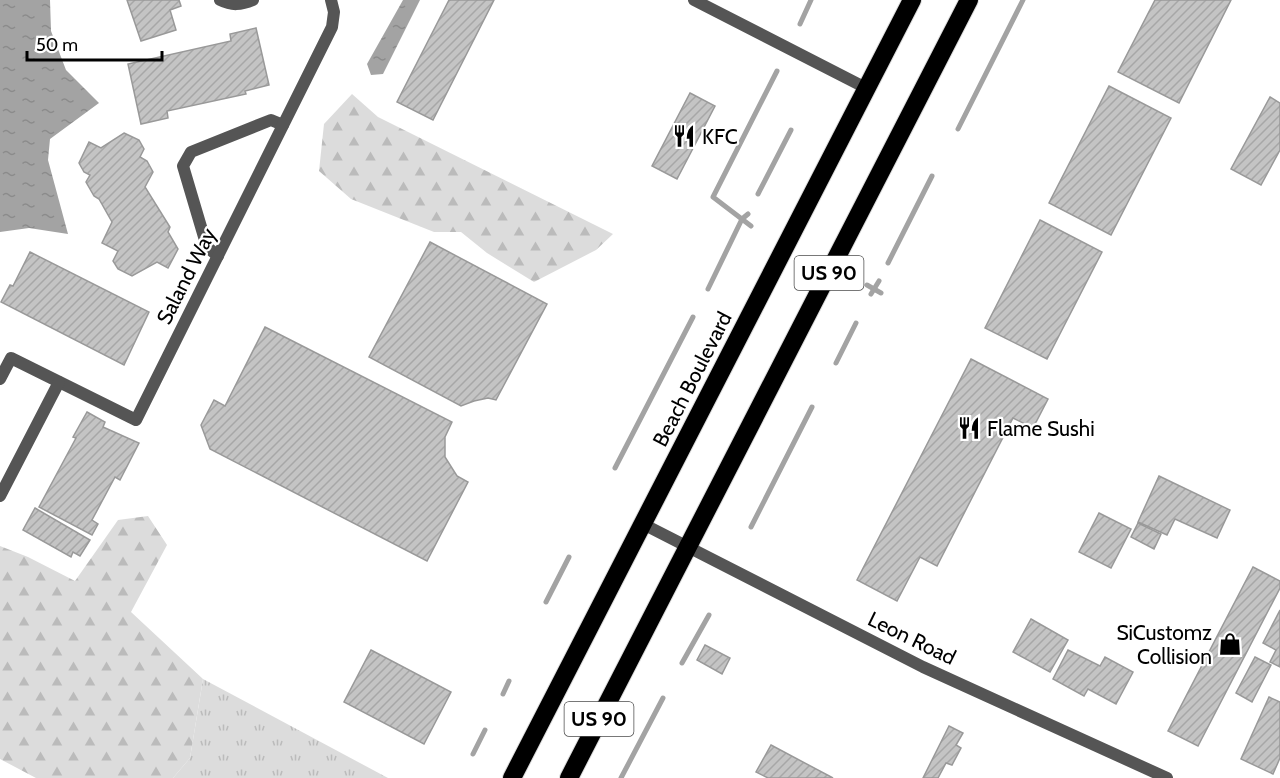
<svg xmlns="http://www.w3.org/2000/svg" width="1280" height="778" font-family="Cabin,sans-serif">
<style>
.grass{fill:url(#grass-tufts)}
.forest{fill:url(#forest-firs)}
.water{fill:url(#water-ripples)}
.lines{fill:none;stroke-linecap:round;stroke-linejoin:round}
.stream{stroke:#a3a3a3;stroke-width:5}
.building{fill:url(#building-hatch);stroke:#999;stroke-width:1.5}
.highway-casing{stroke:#dbdbdb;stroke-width:20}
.street{stroke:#555;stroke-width:12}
.highway{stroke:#000;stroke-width:18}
.labels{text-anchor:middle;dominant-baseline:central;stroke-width:4.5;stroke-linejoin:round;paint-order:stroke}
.shield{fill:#fff;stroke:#4c4c4c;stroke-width:1.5}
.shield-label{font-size:20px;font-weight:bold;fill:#000}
.poi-label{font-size:21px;fill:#000;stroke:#fff;text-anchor:start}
.street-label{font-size:21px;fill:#000;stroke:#fff}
</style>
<defs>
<pattern id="grass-tufts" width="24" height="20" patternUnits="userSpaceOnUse" patternTransform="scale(1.5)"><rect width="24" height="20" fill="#dcdcdc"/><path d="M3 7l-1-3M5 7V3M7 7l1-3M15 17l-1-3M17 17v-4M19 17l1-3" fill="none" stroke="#bbb"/></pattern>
<pattern id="forest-firs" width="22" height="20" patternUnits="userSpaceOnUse" patternTransform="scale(1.5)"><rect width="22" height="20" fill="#dcdcdc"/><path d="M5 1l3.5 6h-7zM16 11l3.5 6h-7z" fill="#bbb"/></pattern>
<pattern id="water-ripples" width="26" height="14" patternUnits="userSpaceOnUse" patternTransform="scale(1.5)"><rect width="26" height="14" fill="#a3a3a3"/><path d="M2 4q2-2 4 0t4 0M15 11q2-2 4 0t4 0" fill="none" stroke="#8b8b8b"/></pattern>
<pattern id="building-hatch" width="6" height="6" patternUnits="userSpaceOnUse" patternTransform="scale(1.5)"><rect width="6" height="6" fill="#c4c4c4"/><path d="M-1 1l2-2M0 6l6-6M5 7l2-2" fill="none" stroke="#a7a7a7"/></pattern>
</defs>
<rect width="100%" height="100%" fill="#fff"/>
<path class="grass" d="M203 679 388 778H173L190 758Z"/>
<g class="forest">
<path d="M352 94 378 117 613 234 596 250 534 282 487 253 461 232H434L351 199 319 171 324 124Z"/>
<path d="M148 516 167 545 131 612 203 679 190 758 173 778H36L0 759V546L28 557 75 581 118 520Z"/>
</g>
<g class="water">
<path d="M0 0H50L51 31 66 70 99 103 50 139 48 160 68 234 29 228 0 232Z"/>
<path d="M403 0H420L383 74 371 75 367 64Z"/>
</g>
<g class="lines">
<g class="stream">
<path d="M800 24 811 0"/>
<path d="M958 129 1023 0"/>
<path d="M758 194 791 130"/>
<path d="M751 226 713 197 777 71"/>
<path d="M888 263 932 176"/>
<path d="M867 285 881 293"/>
<path d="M708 289 742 219 748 214"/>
<path d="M871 294 879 281"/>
<path d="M836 363 856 323"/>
<path d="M615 468 693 317"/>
<path d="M751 527 812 407"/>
<path d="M546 602 569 557"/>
<path d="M682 663 709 615"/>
<path d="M503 694 509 681"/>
<path d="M473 754 485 730"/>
<path d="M621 778 663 698"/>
</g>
</g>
<g class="building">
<path d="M127 0H179L181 6 170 10 176 30 141 41Z"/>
<path d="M449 0H494L433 120 397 102Z"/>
<path d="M1155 0H1231L1179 103 1118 72Z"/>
<path d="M256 28 269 85 245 91 246 94 167 111 168 118 141 124 128 64 231 41 230 34Z"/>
<path d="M1109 86 1171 118 1111 235 1049 203Z"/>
<path d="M690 93 715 106 677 179 652 166Z"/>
<path d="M1270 97 1280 103V150L1261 185 1231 169Z"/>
<path d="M124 133 139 140 144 149 140 157 147 161 153 172 145 187 170 227 168 232 178 249 168 268 157 262 132 276 118 269 113 261 118 251 102 243 112 222 99 199 94 196 86 182 90 175 84 172 79 163 89 142 101 148Z"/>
<path d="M1040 220 1102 252 1047 359 985 328Z"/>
<path d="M430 242 547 304 496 400 488 398 474 401 461 406 369 357Z"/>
<path d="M30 252 149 312 124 365 1 302 10 285 13 286Z"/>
<path d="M265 327 452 422 445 437V457L457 476 468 482 427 561 210 449 201 425 214 400 225 406Z"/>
<path d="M971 359 1048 399 1033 428 1013 418 937 566 920 557 897 601 857 580Z"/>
<path d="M87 412 105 422 103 427 139 443 120 480 115 477 92 520 98 524 92 535 39 507 76 438 73 437Z"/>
<path d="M1159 476 1230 510 1217 538 1175 519 1167 535 1138 522Z"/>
<path d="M35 508 90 540 80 556 73 552 71 557 23 530Z"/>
<path d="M1099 513 1131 529 1111 568 1079 552Z"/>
<path d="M1138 523 1161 534 1154 549 1131 537Z"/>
<path d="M1253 567 1280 581V588L1198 746 1168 731Z"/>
<path d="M1280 610V667L1270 662 1276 650 1263 643Z"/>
<path d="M1031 619 1068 640 1050 672 1013 652Z"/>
<path d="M705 645 730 658 722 674 697 660Z"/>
<path d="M371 650 451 692 424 744 344 702Z"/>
<path d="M1068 650 1100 666 1105 657 1133 672 1116 704 1088 689 1084 696 1053 679Z"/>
<path d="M1255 657 1271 665 1252 702 1236 693Z"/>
<path d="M1269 697 1280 702V758L1273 774 1241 759Z"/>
<path d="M949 726 963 733 956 745 961 748 952 765 946 763 938 778H923Z"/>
<path d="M771 745 833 778H768L756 772Z"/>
</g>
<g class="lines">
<g class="highway-casing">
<g id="highway">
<path d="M512 778 912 0"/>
<path d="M569 778 969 0"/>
</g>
</g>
<g class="street">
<path d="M220 0C232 6 241 5 253 0"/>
<path d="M694 0 866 88"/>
<path d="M218 256 207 247 183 166 191 152 271 120 283 125"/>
<path d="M0 379 11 358 136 420 332 27 334 12 331 0"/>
<path d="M0 496 59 382"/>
<path d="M643 524 923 667 1167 778"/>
</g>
<use href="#highway" class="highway"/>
</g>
<defs>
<g id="restaurant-bare" transform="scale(1.8)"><path d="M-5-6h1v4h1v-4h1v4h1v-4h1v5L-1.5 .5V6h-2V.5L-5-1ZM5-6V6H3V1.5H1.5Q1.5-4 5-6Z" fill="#000" stroke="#fff" stroke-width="2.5" paint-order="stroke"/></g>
<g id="shop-bare" transform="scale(1.8)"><path d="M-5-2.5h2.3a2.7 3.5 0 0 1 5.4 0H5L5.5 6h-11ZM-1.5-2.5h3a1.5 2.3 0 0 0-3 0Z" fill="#000" stroke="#fff" stroke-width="2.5" paint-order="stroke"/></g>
</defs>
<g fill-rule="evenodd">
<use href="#restaurant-bare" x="684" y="136"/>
<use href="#restaurant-bare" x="969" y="428"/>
<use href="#shop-bare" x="1230" y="644"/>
</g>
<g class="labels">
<g class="shield">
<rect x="794.5" y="256" width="69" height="34" rx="4.5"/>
<rect x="564.5" y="702" width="69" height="34" rx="4.5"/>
</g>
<g class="shield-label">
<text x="829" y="273">US 90</text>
<text x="599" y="719">US 90</text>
</g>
<g class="poi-label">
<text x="702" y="136">KFC</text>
<text x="987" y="428">Flame Sushi</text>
<text x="1212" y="632" text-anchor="end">SiCustomz<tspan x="1212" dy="24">Collision</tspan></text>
</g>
<g class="street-label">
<text transform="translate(186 276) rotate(-63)">Saland Way</text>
<text transform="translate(692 379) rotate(-63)">Beach Boulevard</text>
<text transform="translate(912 638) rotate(26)">Leon Road</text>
</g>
</g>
<path d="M27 51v9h135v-9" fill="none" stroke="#000000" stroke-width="3"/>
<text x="36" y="51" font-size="18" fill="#000000" stroke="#ffffff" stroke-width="4.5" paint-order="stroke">50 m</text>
</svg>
